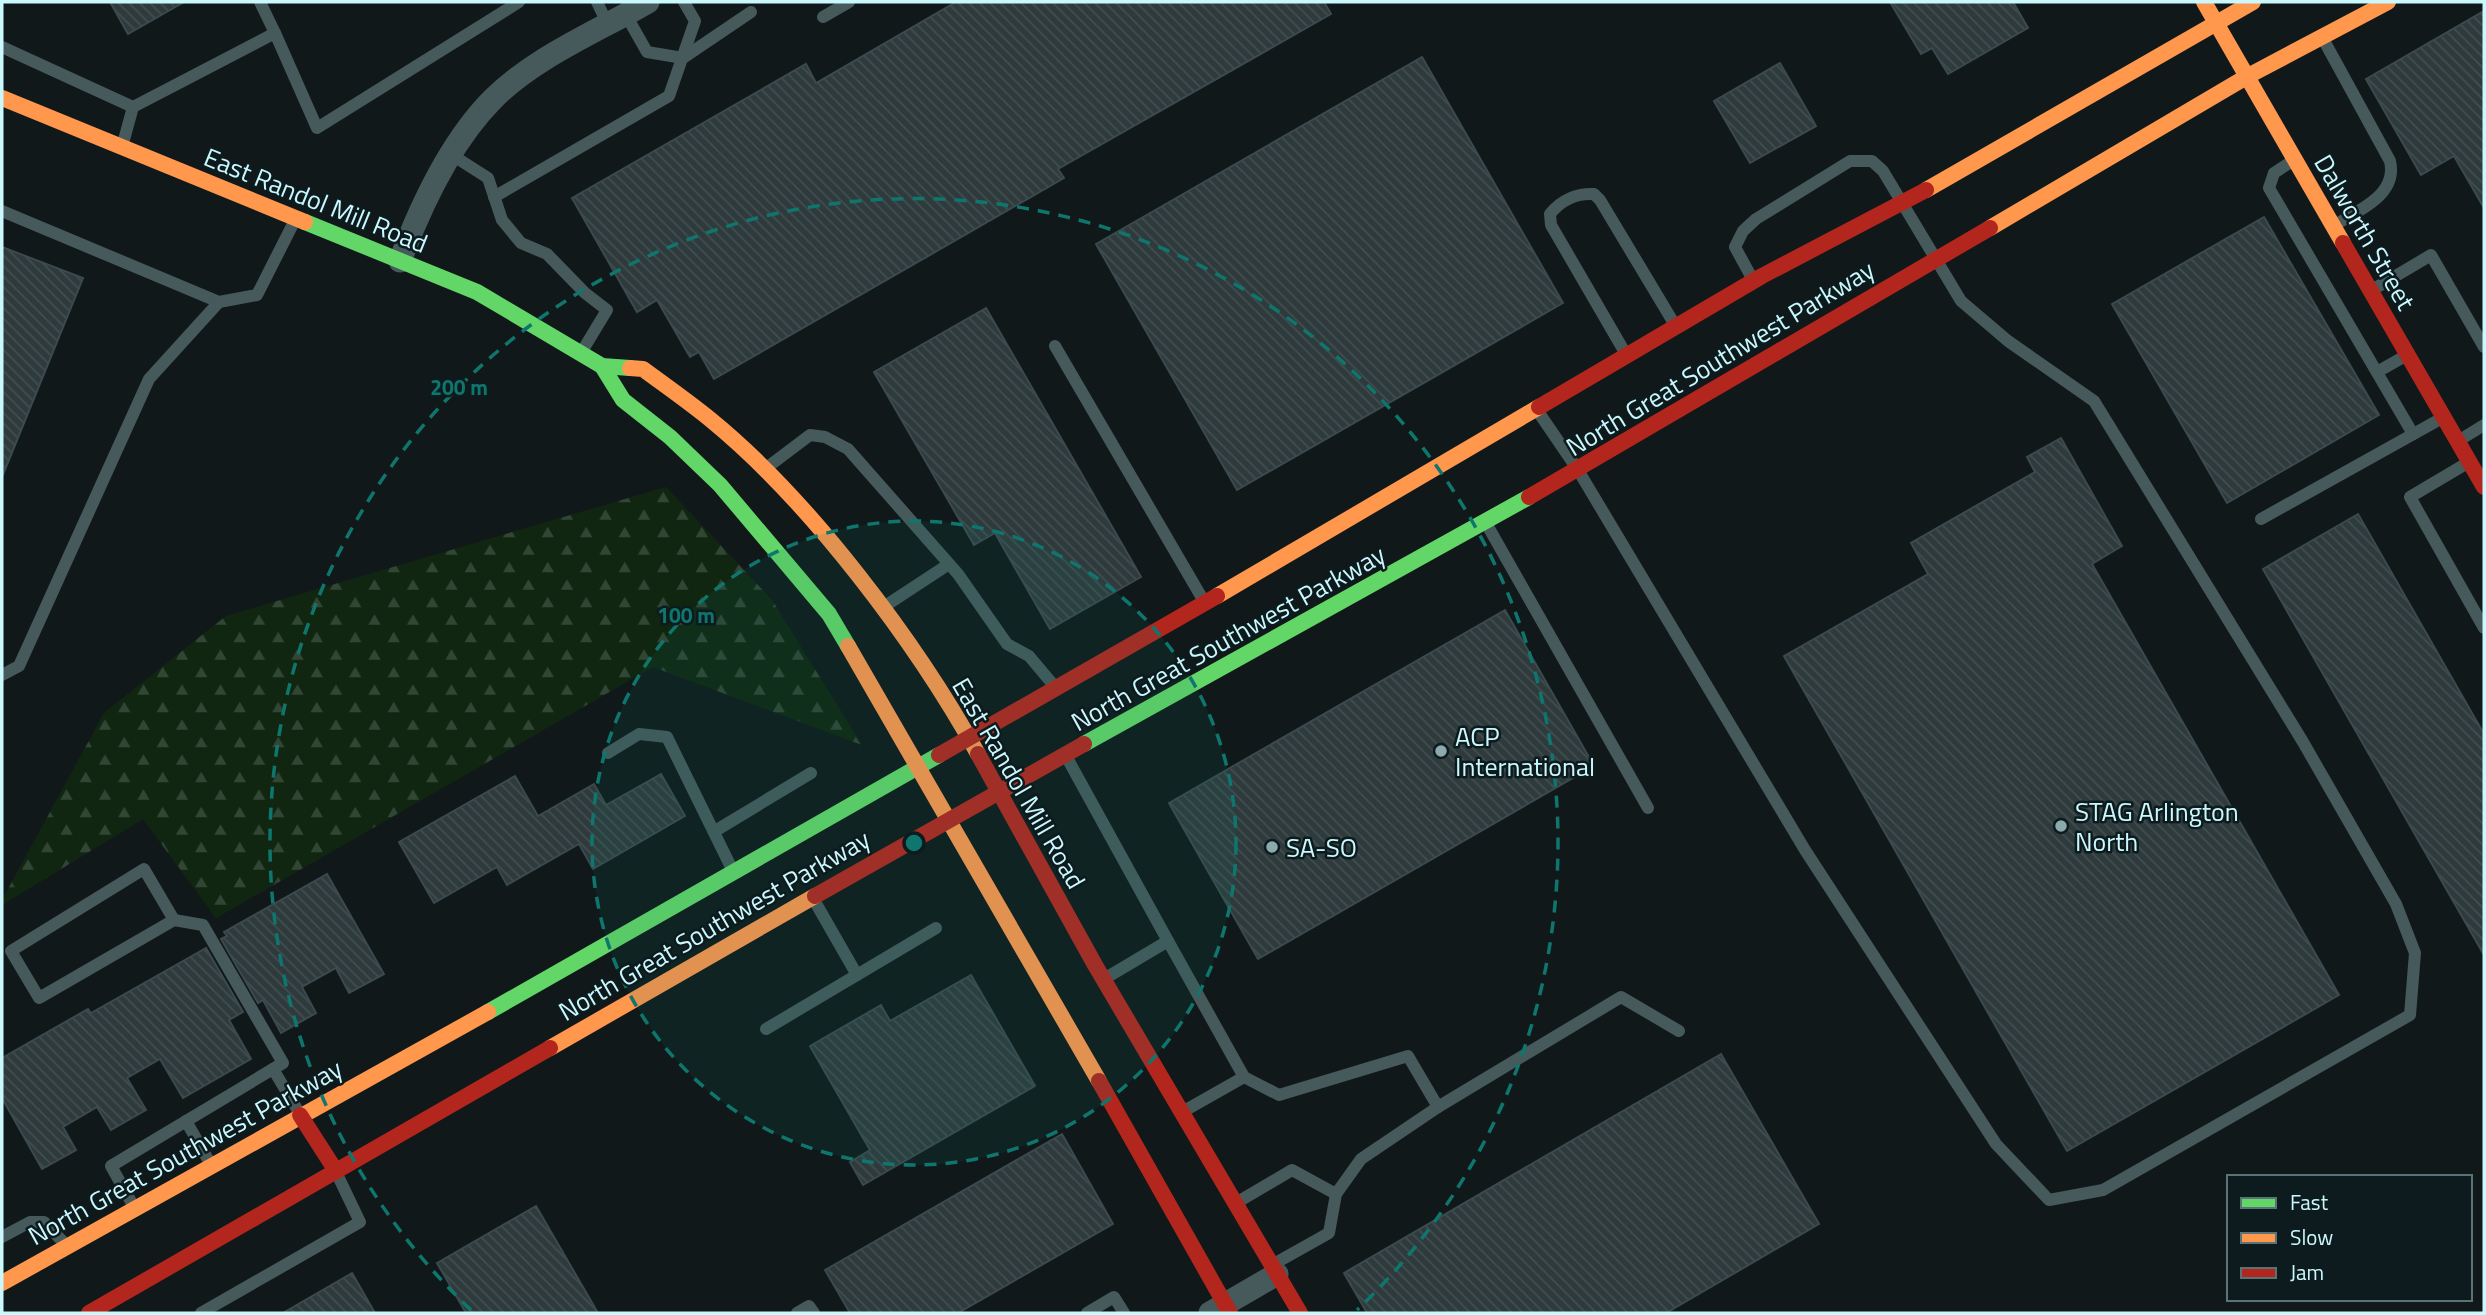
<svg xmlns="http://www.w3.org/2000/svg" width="2486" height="1315" font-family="'Titillium Web',sans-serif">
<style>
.forest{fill:url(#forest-firs)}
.building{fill:url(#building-back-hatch);stroke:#3b4a4e;stroke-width:2}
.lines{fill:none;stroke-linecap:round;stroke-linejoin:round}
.lane{stroke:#46595b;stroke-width:12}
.street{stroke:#46595b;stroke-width:23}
.fast{stroke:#63d668;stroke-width:16}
.slow{stroke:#ff974d;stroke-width:16}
.jam{stroke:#b3261e;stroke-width:16}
.ring{fill:none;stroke:#0f766e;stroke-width:3.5;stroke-dasharray:12 9}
.poi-dot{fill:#8aaaae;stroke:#0d1b1e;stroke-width:2.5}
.labels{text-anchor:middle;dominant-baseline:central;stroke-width:5;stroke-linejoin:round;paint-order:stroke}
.street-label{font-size:26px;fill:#cbf8fd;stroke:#0d1b1e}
.poi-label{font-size:26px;fill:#cbf8fd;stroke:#0d1b1e;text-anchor:start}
.centre{fill:#0f766e;stroke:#0d1b1e;stroke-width:3.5}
.ring-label{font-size:21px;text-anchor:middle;font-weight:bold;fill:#0f766e;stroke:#0d1b1e;stroke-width:5;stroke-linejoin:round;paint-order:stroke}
</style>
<defs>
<pattern id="forest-firs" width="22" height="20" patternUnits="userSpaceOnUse" patternTransform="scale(1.75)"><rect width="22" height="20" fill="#112611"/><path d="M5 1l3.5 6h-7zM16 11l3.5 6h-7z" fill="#324635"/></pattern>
<pattern id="building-back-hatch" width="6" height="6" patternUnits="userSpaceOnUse" patternTransform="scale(1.75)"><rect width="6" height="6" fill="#2e3a3c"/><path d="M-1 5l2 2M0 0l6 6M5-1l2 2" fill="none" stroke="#414e4f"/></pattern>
</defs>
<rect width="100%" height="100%" fill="#11181a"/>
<path class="forest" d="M666 487 772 600 862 745 653 667 216 918 143 819 2 905V900L104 713 226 616Z"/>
<g class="building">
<path d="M110 2H184L128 34Z"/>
<path d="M956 2H1324L1331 14 1058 169 1064 178 714 379 699 352 690 357 657 300 637 312 572 198 806 64 816 83Z"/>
<path d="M1890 2H2013L2028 28 1948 74 1932 48 1921 54Z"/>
<path d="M2484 11V208L2454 156 2421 175 2366 79Z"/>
<path d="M1422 57 1563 303 1237 490 1096 244Z"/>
<path d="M1780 63 1816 126 1750 163 1714 101Z"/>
<path d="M2264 217 2379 415 2227 503 2112 304Z"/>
<path d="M2 247 83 278 2 477Z"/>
<path d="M986 308 1141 577 1050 629 995 533 974 545 874 372Z"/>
<path d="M2061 438 2122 546 2092 564 2339 995 2067 1151 1784 656 1928 574 1911 543 2035 472 2027 457Z"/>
<path d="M2358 514 2484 734V955L2263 569Z"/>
<path d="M1505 610 1594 766 1258 959 1169 803Z"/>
<path d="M661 774 685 816 593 869 579 844 507 885 497 867 434 903 399 842 515 776 538 816 594 784 606 805Z"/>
<path d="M327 874 384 974 349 993 336 968 302 987 316 1013 281 1033 263 1000 258 1003 221 939 227 936 224 932Z"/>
<path d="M206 948 243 1012 229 1020 251 1059 183 1098 160 1059 127 1078 146 1110 111 1130 97 1107 63 1127 76 1150 42 1169 2 1098V1058L88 1009 91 1013Z"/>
<path d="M971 975 1035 1086 863 1185 850 1162 870 1150 810 1046 881 1005 890 1021Z"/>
<path d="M1721 1054 1819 1224 1666 1313H1367L1344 1273Z"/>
<path d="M1062 1134 1113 1224 958 1313H850L825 1270Z"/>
<path d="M536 1206 598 1313H466L437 1263Z"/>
<path d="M352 1273 375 1313H283Z"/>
</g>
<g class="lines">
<g class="lane">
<path d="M260 2 275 33"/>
<path d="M597 2 608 25"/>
<path d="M626 15 647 52 683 58 751 12"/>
<path d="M823 17 849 2"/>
<path d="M2322 37 2390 161C2398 195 2359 210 2335 225"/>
<path d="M2 47 133 107 122 147"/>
<path d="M133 107 275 33 317 128 519 2"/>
<path d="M452 155 488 178 502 220 521 243 547 254 585 293 607 310 581 353"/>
<path d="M2294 160 2274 173 2269 188 2413 434"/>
<path d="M494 197 669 96 695 21 684 2"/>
<path d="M2 211 219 302 257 295 296 218"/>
<path d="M2372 290 2431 255 2484 347"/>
<path d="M1055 346 1205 603"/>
<path d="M1627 356 1551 225 1550 214C1561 200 1577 193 1594 194L1600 200 1675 325"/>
<path d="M2377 372 2407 355"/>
<path d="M1537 410 1578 470 1805 850 1996 1144 2049 1200 2103 1190 2410 1015 2415 953 2396 904 2303 742 2094 401 2008 341 1961 301 1883 171 1872 161H1850L1756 219 1743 231 1735 247 1753 280"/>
<path d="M2458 441 2484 425"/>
<path d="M2469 462 2410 497 2484 628"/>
<path d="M765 469 810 435 825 437 848 449 958 574 1007 644 1029 656 1056 688"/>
<path d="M2261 519 2444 417"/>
<path d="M1486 523 1648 808"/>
<path d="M882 608 949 564"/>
<path d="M2 675 19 666 149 379 219 302"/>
<path d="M608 753 639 734 667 737 733 871"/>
<path d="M1066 756 1168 941 1104 979"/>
<path d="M715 831 811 773"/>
<path d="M814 900 857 975"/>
<path d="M1168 941 1244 1077 1279 1095 1408 1056 1438 1107"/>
<path d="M766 1029 936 928"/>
<path d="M273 1069 300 1114"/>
<path d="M1184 1111 1244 1077"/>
<path d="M186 1121 210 1163"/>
<path d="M1236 1203 1292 1170 1336 1194"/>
<path d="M134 1207 111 1166 283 1063 203 925 174 920 39 998 11 951 144 869 174 920"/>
<path d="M2 1237 30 1222H44L67 1246"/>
<path d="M1272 1265 1329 1233 1336 1194 1361 1159 1438 1107 1621 997 1679 1031"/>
<path d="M201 1313 360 1222 337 1174"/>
<path d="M797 1313 809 1306 814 1313"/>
<path d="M1087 1313 1114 1297 1124 1313"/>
</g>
<g class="street">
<path d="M400 261C421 205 450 142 493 99 535 57 598 31 648 2"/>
<path d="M1210 1313 1277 1274"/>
</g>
<g class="fast">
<path d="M305 222 477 292 602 366 630 368"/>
<path d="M602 366 623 400 670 437 720 485 829 614 848 646"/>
<path d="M1084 744 1529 497"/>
<path d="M488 1012 939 755"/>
</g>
<g class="slow">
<path d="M2204 2 2343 243"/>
<path d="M2 98 305 222"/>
<path d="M1926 190 2253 2"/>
<path d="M1990 228 2248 76 2388 2"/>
<path d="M630 368 643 369C666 386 689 402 711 420 810 501 916 642 978 754"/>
<path d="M1217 596 1539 407"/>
<path d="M848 646 1099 1081"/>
<path d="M550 1048 815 896"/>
<path d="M2 1283 488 1012"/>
</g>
<g class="jam">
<path d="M2343 243 2484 487"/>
<path d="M1539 407 1762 276 1926 190"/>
<path d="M1529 497 1990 228"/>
<path d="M978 754 1095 965 1300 1313"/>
<path d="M939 755 1217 596"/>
<path d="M815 896 1084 744"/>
<path d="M1099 1081 1230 1313"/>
<path d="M300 1115 336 1171"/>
<path d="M89 1313 550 1048"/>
</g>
</g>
<circle cx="914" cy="843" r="322" fill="#0f766e" fill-opacity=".12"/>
<g class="ring">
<circle cx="914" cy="843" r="322"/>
<path d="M471 1310A644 644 0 1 1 1357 1310"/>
</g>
<g class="poi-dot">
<circle cx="1441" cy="751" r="7"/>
<circle cx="2061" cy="826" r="7"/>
<circle cx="1272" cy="847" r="7"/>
</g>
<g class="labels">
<g class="street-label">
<text transform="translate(316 200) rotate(22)">East Randol Mill Road</text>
<text transform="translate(2365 232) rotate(60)">Dalworth Street</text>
<text transform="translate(1720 358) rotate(-31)">North Great Southwest Parkway</text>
<text transform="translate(1228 638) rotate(-29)">North Great Southwest Parkway</text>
<text transform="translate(1019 783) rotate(60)">East Randol Mill Road</text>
<text transform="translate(714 925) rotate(-30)">North Great Southwest Parkway</text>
<text transform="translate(185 1152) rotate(-29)">North Great Southwest Parkway</text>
</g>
<g class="poi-label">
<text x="1455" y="736">ACP<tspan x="1455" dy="30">International</tspan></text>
<text x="2075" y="811">STAG Arlington<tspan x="2075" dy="30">North</tspan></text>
<text x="1286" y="847">SA-SO</text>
</g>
</g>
<circle cx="914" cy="843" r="10" class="centre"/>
<g class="ring-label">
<text x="459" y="395">200 m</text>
<text x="686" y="623">100 m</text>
</g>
<rect width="2486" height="1315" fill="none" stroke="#cbf8fd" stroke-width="7"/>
<rect x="2227" y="1175" width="245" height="126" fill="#0d1b1e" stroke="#597377" stroke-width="2"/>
<rect x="2241" y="1198" width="35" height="10" fill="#63d668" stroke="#597377" stroke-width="2"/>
<text x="2290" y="1210" font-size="21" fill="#cbf8fd">Fast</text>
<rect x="2241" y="1233" width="35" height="10" fill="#ff974d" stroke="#597377" stroke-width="2"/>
<text x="2290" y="1245" font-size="21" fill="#cbf8fd">Slow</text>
<rect x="2241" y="1268" width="35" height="10" fill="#b3261e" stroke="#597377" stroke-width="2"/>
<text x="2290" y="1280" font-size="21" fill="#cbf8fd">Jam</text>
</svg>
